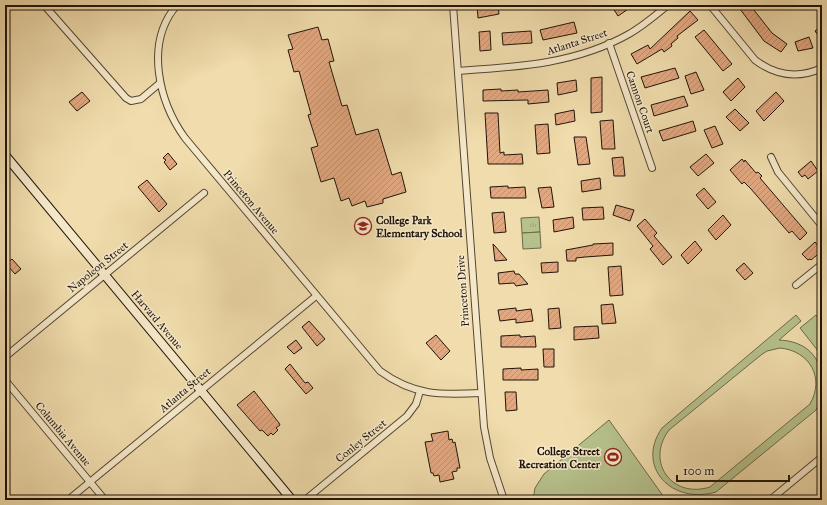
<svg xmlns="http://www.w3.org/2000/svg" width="827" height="505" font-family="'IM FELL Great Primer',serif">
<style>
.park{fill:url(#park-tufts);stroke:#6b6a4a}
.pitch{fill:#b6c18c;stroke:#6b6a4a;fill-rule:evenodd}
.building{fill:url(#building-hatch);stroke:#201409}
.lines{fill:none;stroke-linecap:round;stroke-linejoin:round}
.street-casing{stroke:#544632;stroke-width:8}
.secondary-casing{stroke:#201409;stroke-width:10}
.street{stroke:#f5e8c9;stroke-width:6}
.secondary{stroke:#f5e8c9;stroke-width:8}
.labels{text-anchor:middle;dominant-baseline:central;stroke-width:3;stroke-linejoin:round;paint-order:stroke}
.street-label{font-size:11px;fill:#201409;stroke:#f5e8c9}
.poi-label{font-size:11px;font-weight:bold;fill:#201409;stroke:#f5e8c9;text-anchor:start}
</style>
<defs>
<pattern id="park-tufts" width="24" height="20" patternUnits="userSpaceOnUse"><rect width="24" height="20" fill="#b6c18c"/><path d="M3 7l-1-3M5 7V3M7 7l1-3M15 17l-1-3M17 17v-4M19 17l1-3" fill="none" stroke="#9ca577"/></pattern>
<pattern id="building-hatch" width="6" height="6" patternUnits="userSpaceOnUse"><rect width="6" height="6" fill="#e2a881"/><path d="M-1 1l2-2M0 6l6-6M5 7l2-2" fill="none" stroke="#c2906e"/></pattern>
</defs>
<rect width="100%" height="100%" fill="#f0dcac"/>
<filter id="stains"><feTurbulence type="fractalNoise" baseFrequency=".005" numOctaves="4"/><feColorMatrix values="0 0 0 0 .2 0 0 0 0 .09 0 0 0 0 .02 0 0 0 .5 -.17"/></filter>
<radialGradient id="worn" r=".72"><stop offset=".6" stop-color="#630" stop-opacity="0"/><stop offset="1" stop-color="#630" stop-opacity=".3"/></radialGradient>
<path class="park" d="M539 217 540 232 522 233 521 218Z"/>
<g class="pitch">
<path d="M540 232 541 248 523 249 522 233Z"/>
<path d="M796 315 801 321 779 340C805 341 822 356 822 383 822 393 821 400 816 410L716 492C672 505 635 467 662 428ZM780 348C810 351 825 378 810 404L710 487C672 499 645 462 669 430L761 355 767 351Z"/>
<path d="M816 315 822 323V356L800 328Z"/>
<path d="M609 420 666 500H533L535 488 544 474Z"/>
</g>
<g class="building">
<path d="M477 5H498L499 14 478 18Z"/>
<path d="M611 5H634L618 16Z"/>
<path d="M737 5H750L772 33 787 44 781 52 764 41Z"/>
<path d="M690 11 698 20 677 36 678 38 671 44 672 46 664 52 662 49 637 64 631 54 648 45 650 49Z"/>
<path d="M574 22 577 33 543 40 540 30Z"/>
<path d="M822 26V41L815 31Z"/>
<path d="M318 27 322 40 328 39 334 61 329 62 342 106 347 105 356 135 378 129 392 175 401 172 406 192 383 199V203L367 207 365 201 352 206 349 198 341 201 334 178 321 182 311 148 318 146 308 115 311 114 299 71 294 72 288 50 293 49 288 35Z"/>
<path d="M704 30 732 64 723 71 695 37Z"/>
<path d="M490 31 491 50 480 51 479 32Z"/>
<path d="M531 31 532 43 503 45 502 33Z"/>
<path d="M809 37 813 48 798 51 795 42Z"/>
<path d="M675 68 679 78 645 88 641 77Z"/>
<path d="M696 72 704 90 691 94 685 76Z"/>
<path d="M602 77V112L591 113V78Z"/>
<path d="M738 78 745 87 731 101 723 92Z"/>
<path d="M576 80 577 91 558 95 557 83Z"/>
<path d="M501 89V91L518 90V92L548 90 549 102 528 104V100L483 101V90Z"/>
<path d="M82 92 90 101 77 111 69 102Z"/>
<path d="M776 92 784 101 764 121 756 111Z"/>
<path d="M684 96 688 106 654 116 651 105Z"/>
<path d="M735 109 749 123 740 131 726 117Z"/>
<path d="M574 110 575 121 556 125 555 114Z"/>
<path d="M485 113H498L500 153 504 152V155L522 154 523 164H488Z"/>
<path d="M613 120 615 149H602L600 121Z"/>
<path d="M693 121 696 131 663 141 659 131Z"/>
<path d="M548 124 550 153 537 154 535 125Z"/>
<path d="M715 126 723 144 712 148 704 130Z"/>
<path d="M574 137H586L590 164 578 165Z"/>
<path d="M168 153 177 164 170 170 164 162 166 160 163 158Z"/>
<path d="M706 154 714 163 698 176 690 167Z"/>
<path d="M623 157 625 176H614L612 158Z"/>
<path d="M742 159 744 162 745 160 756 173 758 172 762 176 760 178 807 233 800 240 792 231 789 233 751 189 744 182 742 184 730 170Z"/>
<path d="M811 161 818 171 808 179 805 175 802 177 798 172Z"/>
<path d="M600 178 601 189 582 192 581 181Z"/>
<path d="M147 180 167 204 159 212 138 187Z"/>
<path d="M508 186V188L525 187 526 198H491L490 187Z"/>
<path d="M551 187 554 207 542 208 538 188Z"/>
<path d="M704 188 716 202 708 209 696 195Z"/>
<path d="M616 205 634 210 630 221 613 215Z"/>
<path d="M603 207 604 219 583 220 582 208Z"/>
<path d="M504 212 506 232 494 233 492 213Z"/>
<path d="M723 215 731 225 716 240 708 230Z"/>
<path d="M573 217 574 228 554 232 553 220Z"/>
<path d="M645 219 657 233 654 236 672 257 663 265 650 249 653 246 637 226Z"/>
<path d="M695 241 702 250 688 264 681 255Z"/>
<path d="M815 242 822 251 811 260 810 259 808 260 802 254Z"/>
<path d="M613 243V255L585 257 576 258V261H567L566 250 593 245V244Z"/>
<path d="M493 244 495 246 507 260 495 261Z"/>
<path d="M12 259 21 269 15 274 6 264Z"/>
<path d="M558 262V272L542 273 541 263Z"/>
<path d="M744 263 753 273 745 280 736 270Z"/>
<path d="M621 266 623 295 610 296 608 267Z"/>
<path d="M514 271 515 274H519L528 284 516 286 514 283 499 284 498 273Z"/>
<path d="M613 304 616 323 602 324 601 305Z"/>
<path d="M516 308V311L531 309 533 321 516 323V319L500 321 498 310Z"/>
<path d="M559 308 561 328 549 329 548 309Z"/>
<path d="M309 321 325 339 317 346 302 327Z"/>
<path d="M598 326 599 338 574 340V327Z"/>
<path d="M436 335 450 351 441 360 426 343Z"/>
<path d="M520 335V337L535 336 536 347H501V336Z"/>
<path d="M296 340 302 348 294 354 287 347Z"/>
<path d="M543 349H554V367H544Z"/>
<path d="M290 364 305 383 308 382 313 388 306 394 285 369Z"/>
<path d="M521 368V370L538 369V380H503V369Z"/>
<path d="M254 391 279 423 280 425 276 428 278 430 273 435 271 433 268 436 262 430 260 431 237 405Z"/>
<path d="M505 392H516L517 410 506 411Z"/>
<path d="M448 431 449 440 452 439 453 443 455 442 460 468H457V471L452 472 454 479 440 482 439 475 434 476 433 473H431L425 442 433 441 431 434Z"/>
</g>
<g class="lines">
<g class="street-casing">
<g id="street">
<path d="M44 5 126 98 131 101 141 99 160 83"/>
<path d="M177 5C144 43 159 102 185 138L380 371C414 396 441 395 481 393"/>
<path d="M453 5 484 427 490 458 504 500"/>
<path d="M710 5 755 60C776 76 798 79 822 68"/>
<path d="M609 43 652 168"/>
<path d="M458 71C517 67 576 64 629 34 643 26 656 15 668 5"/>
<path d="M771 157 778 172 822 226"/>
<path d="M796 285 822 264"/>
<path d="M5 357 204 193"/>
<path d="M5 380 105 500"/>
<path d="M68 500 316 296"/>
<path d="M305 500 407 416 416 404 420 391"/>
<path d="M770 500 822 457"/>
</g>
</g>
<g class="secondary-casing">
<path id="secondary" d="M5 155 292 500"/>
</g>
<use href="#street" class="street"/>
<use href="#secondary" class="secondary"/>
</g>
<defs>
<g id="school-ring" transform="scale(0.9)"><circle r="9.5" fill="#f5e8c9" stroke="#8f2418" stroke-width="1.5"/><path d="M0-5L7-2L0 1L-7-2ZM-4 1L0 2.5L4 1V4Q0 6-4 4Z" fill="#8f2418"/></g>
<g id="stadium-ring" transform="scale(0.9)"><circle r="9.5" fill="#f5e8c9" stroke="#8f2418" stroke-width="1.5"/><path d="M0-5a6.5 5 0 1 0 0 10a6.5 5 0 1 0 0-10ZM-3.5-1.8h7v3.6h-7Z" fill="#8f2418"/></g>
</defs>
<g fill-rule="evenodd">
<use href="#school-ring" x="363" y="226"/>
<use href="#stadium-ring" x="613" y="457"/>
</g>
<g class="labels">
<g class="street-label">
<text transform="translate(577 42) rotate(-18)">Atlanta Street</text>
<text transform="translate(640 102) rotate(71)">Cannon Court</text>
<text transform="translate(251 202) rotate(50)">Princeton Avenue</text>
<text transform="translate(98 267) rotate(-39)">Napoleon Street</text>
<text transform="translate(463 291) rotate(-94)">Princeton Drive</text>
<text transform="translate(157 320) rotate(50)">Harvard Avenue</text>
<text transform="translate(185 390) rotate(-40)">Atlanta Street</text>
<text transform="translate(63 434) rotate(50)">Columbia Avenue</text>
<text transform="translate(361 441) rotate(-39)">Conley Street</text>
</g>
<g class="poi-label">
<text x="376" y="220">College Park<tspan x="376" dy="13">Elementary School</tspan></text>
<text x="600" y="451" text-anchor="end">College Street<tspan x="600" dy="13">Recreation Center</tspan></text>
</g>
</g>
<rect width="827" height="505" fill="none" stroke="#f0dcac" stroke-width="20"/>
<rect x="6" y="6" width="815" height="493" fill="none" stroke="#201409" stroke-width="2"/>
<rect x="10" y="10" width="807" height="485" fill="none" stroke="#201409"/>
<path d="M677 475v6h112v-6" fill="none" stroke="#201409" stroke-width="2"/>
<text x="683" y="475" font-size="12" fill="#201409" stroke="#f5e8c9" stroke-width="3" paint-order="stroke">100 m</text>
<rect width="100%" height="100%" filter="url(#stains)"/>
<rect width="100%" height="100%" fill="url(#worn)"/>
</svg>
